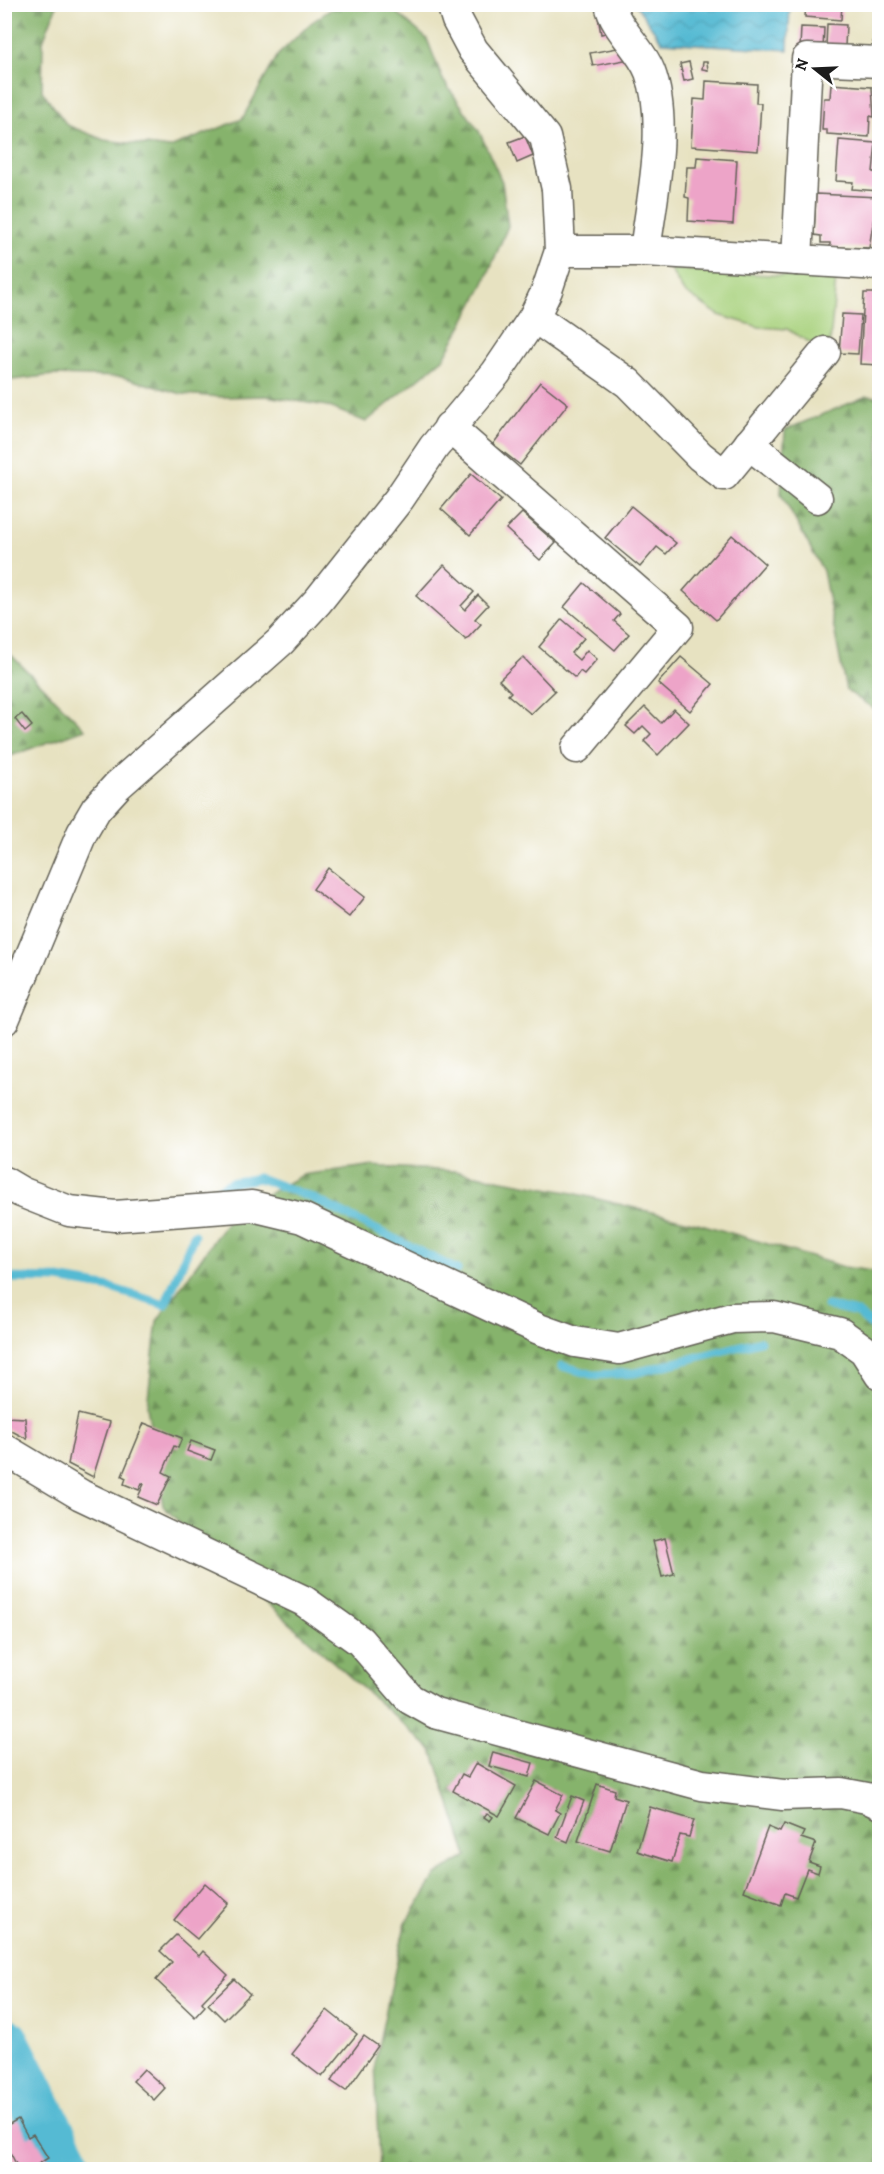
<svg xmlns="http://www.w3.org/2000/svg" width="884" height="2174" font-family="Alegreya,serif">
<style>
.green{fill:#a8d17d;stroke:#62764c;stroke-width:1.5}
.forest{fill:url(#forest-firs);stroke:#516844;stroke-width:1.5}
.water{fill:url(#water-waves);stroke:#386b78;stroke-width:1.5}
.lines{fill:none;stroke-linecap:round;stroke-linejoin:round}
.stream{stroke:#54bad3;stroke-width:9}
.river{stroke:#54bad3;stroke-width:52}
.building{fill:#eda4c8}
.minor-casing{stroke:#636156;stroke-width:33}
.minor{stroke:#fff;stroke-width:30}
</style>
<defs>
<pattern id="forest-firs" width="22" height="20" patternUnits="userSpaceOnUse" patternTransform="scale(1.5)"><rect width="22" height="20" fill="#86b36c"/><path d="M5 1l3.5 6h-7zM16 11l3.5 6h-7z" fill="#6d9158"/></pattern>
<pattern id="water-waves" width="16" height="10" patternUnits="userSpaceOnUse" patternTransform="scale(1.5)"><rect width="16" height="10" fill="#54bad3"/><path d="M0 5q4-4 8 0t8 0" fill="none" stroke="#499fb5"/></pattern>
</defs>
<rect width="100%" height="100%" fill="#fff"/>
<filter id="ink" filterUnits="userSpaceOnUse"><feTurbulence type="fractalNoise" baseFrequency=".0167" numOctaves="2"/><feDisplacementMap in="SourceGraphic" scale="12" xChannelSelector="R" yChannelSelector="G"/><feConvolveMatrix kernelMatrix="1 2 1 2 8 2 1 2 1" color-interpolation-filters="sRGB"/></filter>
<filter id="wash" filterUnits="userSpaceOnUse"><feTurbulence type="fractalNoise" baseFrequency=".008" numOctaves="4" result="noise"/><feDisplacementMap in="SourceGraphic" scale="24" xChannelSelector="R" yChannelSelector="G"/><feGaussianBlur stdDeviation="1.35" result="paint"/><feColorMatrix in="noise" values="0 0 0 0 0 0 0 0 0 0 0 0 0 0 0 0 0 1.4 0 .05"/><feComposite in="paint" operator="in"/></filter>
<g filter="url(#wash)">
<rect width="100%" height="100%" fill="#e7e2c1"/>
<path class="green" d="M670 269 836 279 829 354 787 329 759 327 719 315 683 291Z"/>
<g class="forest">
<path d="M4 5H57L43 41 42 91 67 125 104 140 170 148 242 119 278 55 311 23 337 5H388L427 39 443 80 479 131 502 182 508 226 482 288 444 358 366 422 327 406 266 396 221 397 182 394 122 377 53 375 5 381Z"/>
<path d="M867 396 879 397V712L846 690 823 571 781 494 785 430Z"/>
<path d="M4 648 85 729 5 758Z"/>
<path d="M368 1166 455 1171 573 1193 701 1224 844 1267 879 1272V2169H379L375 2060 405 1925 436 1875 467 1856 432 1750 201 1544 163 1506 147 1406 157 1321 232 1214 302 1175Z"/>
</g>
<path class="water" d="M636 5H790L788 50 662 42Z"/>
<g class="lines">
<g class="stream">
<path d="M216 1191 230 1183 259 1178 310 1197 457 1270"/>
<path d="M4 1278 58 1279 111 1288 165 1305 194 1235"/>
<path d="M827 1306 857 1313 880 1333"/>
<path d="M562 1366 594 1375 635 1373 760 1341"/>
</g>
<path class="river" d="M4 2043 68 2170"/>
</g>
<g id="blocks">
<g class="building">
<path d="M806 4H842L841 20 805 17Z"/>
<path d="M875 4H880V42H873Z"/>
<path d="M597 11 610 32 601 34Z"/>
<path d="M827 24 846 25 845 47 826 46Z"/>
<path d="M801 27 824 28 823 49 800 48Z"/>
<path d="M623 47 630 59 593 66 590 53Z"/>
<path d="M689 62 693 79 684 81 680 64Z"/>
<path d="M703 62H707L708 70 702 69Z"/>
<path d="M706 81 757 84 756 103H761L758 151 691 146 694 99 705 100Z"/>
<path d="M831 84 872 87 874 117 870 116 869 137 827 134V130H822L824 98H830Z"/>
<path d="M525 136 533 156 517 163 509 142Z"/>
<path d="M839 140 876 143 873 172 880 173V191L852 189 853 182 836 181Z"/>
<path d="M697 157 737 160 733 224 688 221 689 198 685 197 687 167H696Z"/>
<path d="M816 194 878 197 877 217H874L869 248 830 247V243H821V236L814 235Z"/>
<path d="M864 293H880V365L860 364Z"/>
<path d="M842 314 861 315 858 354 839 353Z"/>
<path d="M540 382 568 404 520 465 493 444Z"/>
<path d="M471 474 501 500 470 535 441 509Z"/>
<path d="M631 506 676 543 666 554 657 547 640 567 605 538Z"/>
<path d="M522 513 556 543 540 560 506 529Z"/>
<path d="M732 535 765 564 716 620 683 591Z"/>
<path d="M444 565 474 592 461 606 465 610 478 595 488 605 475 619 481 624 466 640 416 596Z"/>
<path d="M584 583 620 614 614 621 629 634 615 650 564 607Z"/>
<path d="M562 619 584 638 571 653 579 660 587 650 597 659 584 674 580 671 575 678 539 647Z"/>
<path d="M523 657 555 691 531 714 508 695 511 692 499 680Z"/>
<path d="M681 657 713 684 690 711 658 683Z"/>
<path d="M645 707 661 723 674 709 689 723 658 755 644 741 651 734 643 726 635 734 626 726Z"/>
<path d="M22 714 32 726 25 732 15 719Z"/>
<path d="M328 868 365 897 349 917 313 889Z"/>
<path d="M78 1414 110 1422 93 1477 68 1464Z"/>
<path d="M4 1417 25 1418 27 1439 4 1427Z"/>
<path d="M144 1423 182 1438 178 1448 174 1446 163 1472 171 1476 157 1505 138 1497 144 1484 142 1483 139 1490 124 1484 126 1478 122 1476Z"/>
<path d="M191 1441 215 1450 211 1460 187 1451Z"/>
<path d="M665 1538 674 1574 662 1577 653 1541Z"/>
<path d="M493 1752 533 1763 529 1777 489 1766Z"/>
<path d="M476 1763 516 1786 499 1816 453 1791 462 1774 468 1777Z"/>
<path d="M536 1781 563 1795 555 1810 560 1813 549 1834 516 1818Z"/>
<path d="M597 1784 615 1790 614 1796 626 1800 610 1851 578 1841Z"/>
<path d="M572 1796 584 1801 568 1842 557 1837Z"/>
<path d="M650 1807 694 1820 689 1837 680 1835 672 1862 637 1851Z"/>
<path d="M487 1813 493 1817 490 1821 484 1817Z"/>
<path d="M784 1824 804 1832 801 1838 816 1843 809 1862 820 1866 818 1873 807 1869 796 1897 785 1893 781 1905 744 1891 768 1827 780 1832Z"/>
<path d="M205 1883 228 1903 197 1939 174 1920Z"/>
<path d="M176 1935 199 1956 203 1951 228 1975 202 2002 205 2006 195 2017 156 1980 172 1962 160 1951Z"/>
<path d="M234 1979 250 1994 224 2020 208 2004Z"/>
<path d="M327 2010 357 2034 322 2077 292 2054Z"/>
<path d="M364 2036 378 2046 346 2091 331 2081Z"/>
<path d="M144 2069 165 2088 154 2100 133 2081Z"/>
<path d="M18 2119 28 2137 33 2134 48 2158 29 2170H19L4 2140V2127Z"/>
</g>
</g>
</g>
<g filter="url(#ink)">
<use href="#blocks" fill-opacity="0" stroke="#636156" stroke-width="1.5"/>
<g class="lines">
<g class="minor-casing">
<g id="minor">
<path d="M610 4C615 29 641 48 650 72 669 123 652 197 645 251"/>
<path d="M880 62 807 59 797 260 880 265"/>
<path d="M560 251H645L797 260"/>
<path d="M534 317 628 383 700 456 724 475 825 352"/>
<path d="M449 427 678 627 577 748"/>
<path d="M749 444 817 498"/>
<path d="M4 1020 82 833 96 809 117 786 280 642 318 601 399 499 434 447 496 373 534 317 547 290 560 251 557 189 545 137 473 50 457 20 452 4"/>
<path d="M4 1182 21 1192 69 1211 115 1216 252 1206 302 1218 539 1329 575 1342 619 1349 732 1318 774 1317 840 1333 864 1350 880 1375"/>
<path d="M4 1449 81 1495 304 1601 360 1641 410 1699 435 1713 702 1785 783 1795 841 1793 867 1798 880 1804"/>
</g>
</g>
<use href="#minor" class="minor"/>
</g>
</g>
<rect width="884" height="2174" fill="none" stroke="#fff" stroke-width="24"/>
<g transform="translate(815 69) rotate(288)" stroke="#ffffff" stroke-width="4.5" paint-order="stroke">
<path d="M0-4.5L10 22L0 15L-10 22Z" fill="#1c1c1c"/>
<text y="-9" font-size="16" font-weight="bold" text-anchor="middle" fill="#1c1c1c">N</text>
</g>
</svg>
